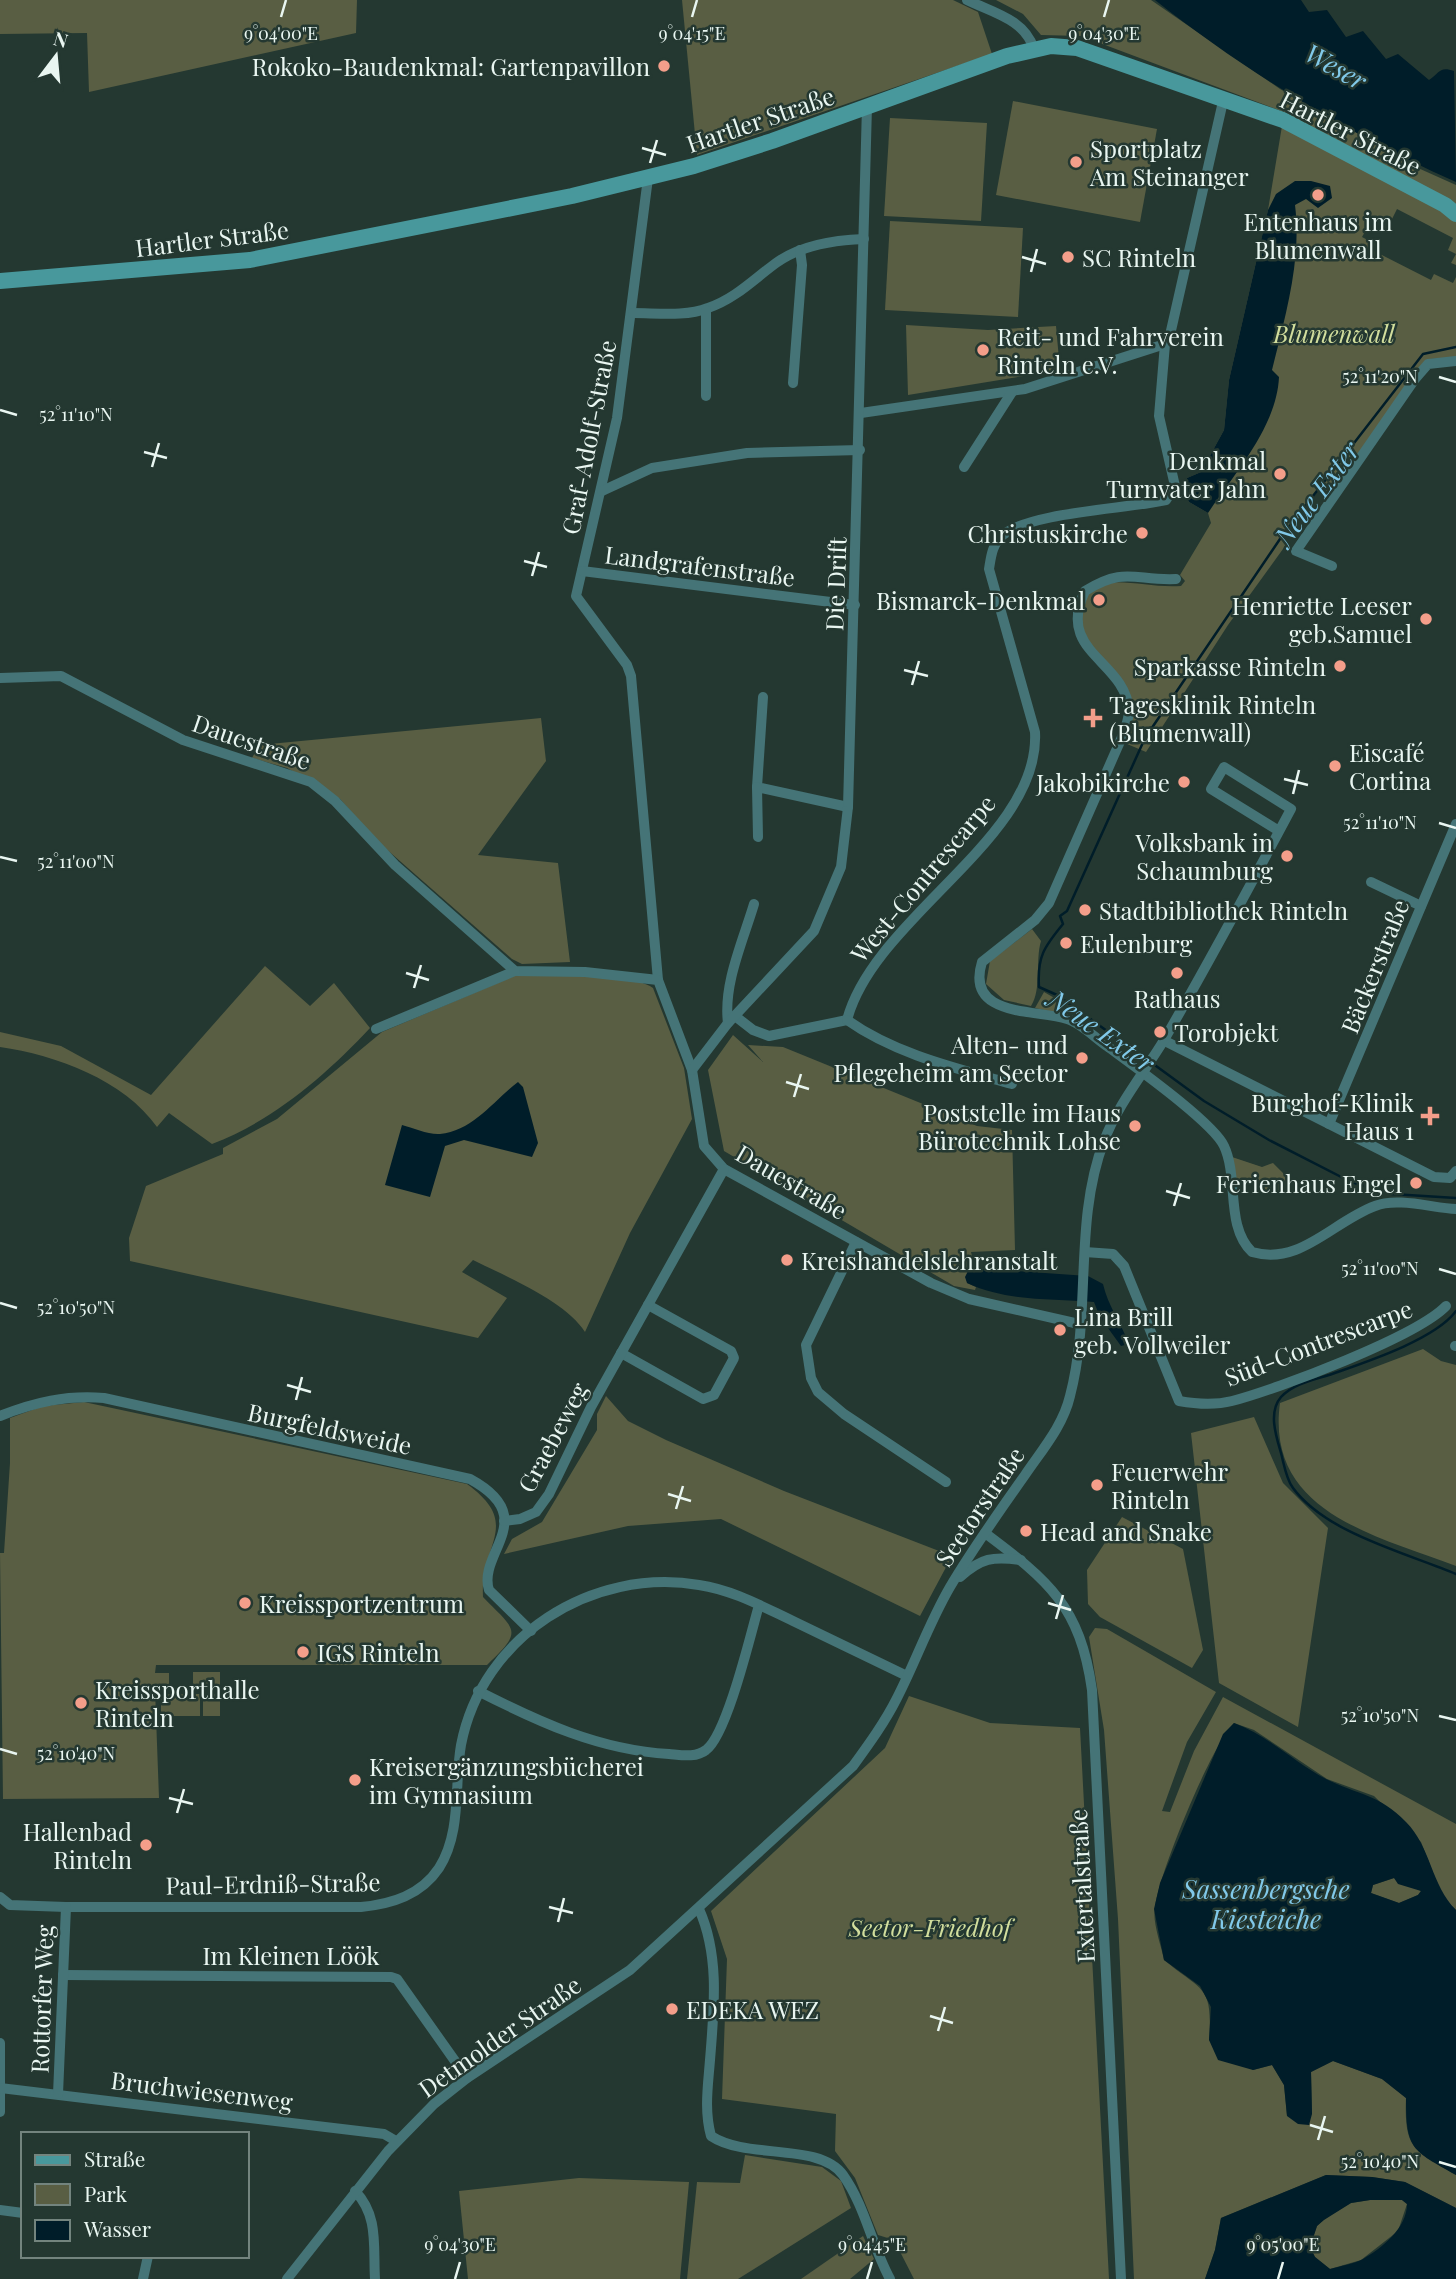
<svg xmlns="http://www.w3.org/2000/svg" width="1456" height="2279" font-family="'Playfair Display',serif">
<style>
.green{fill:#595e43}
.water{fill:#001d29;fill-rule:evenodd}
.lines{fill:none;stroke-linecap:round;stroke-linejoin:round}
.stream{stroke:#001d29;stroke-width:2.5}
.street{stroke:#457477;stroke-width:10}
.secondary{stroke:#48989c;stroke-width:16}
.ticks{fill:none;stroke:#e9f6f1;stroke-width:2.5}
.poi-dot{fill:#f49e8a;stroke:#243831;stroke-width:2.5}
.labels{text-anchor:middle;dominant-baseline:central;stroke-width:5;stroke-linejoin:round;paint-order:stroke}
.poi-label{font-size:24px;fill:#e9f6f1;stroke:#243831;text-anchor:start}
.street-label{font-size:24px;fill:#e9f6f1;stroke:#243831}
.park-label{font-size:24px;font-style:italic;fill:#d2de9d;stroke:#243831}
.water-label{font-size:26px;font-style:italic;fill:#81c9e9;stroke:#243831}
.ticks-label{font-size:18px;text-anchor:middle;fill:#e9f6f1;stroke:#243831;stroke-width:5;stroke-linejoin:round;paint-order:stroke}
</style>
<rect width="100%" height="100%" fill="#243831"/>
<g class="green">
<path d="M0 0H357L356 33 89 92 87 33 0 34Z"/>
<path d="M682 0H953L978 12 992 54 697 155Z"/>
<path d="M996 0H1151L1280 89 1418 168 1456 185V265L1451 263 1456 254 1448 250 1453 238 1397 209 1387 229 1371 221 1362 237 1375 244 1372 250 1431 280 1434 274 1453 283 1456 277V358L1429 359 1328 497 1318 491 1283 538 1288 542 1228 625 1146 752 1120 741 1127 700C1116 683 1087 650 1081 633 1074 612 1081 585 1105 583 1130 580 1155 588 1181 586L1185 581 1180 575 1211 523 1208 513 1189 502 1182 488 1187 478 1201 472 1224 430 1229 380 1268 210 1283 120 1287 113 1081 36 1041 35 1023 14Z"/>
<path d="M1013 101 1157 129 1140 222 996 195Z"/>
<path d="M890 118 987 123 981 221 884 216Z"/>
<path d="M890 221 1023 228 1018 317 885 310Z"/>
<path d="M906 325 988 330 1056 326 1060 370 908 395Z"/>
<path d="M541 718 546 761 478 855 558 863 570 962 522 964 512 959 377 841 340 799 287 768 252 758 259 745Z"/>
<path d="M1032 929 1041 941C1035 961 1042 989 1031 1006L1004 1000 986 984 990 961Z"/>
<path d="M265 966 310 1006 334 983 370 1028C326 1075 273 1121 212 1144L169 1113 157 1127C124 1080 56 1055 0 1047V1032L61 1046 151 1095Z"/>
<path d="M514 976C546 977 630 971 653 988L684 1068 692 1119 630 1233 585 1332C566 1301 505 1276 473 1260L462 1272 507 1298 478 1338 130 1261 129 1238 146 1186 223 1154V1148L277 1119 382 1032Z"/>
<path d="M1044 992 1070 1007 1066 1015 1035 1008Z"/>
<path d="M733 1035 763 1062 748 1045 783 1047 977 1126 1012 1130 1015 1250 971 1252 975 1268 969 1270 967 1283 976 1287 975 1290 954 1286 724 1151 708 1070Z"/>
<path d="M1232 1157 1262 1167 1273 1163 1287 1177 1285 1191 1266 1190 1235 1179Z"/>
<path d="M1423 1349 1441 1361 1456 1365V1566C1378 1536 1265 1513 1280 1403Z"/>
<path d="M606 1396 628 1421 666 1440 784 1491 952 1556 920 1616 721 1519 628 1526 504 1554 512 1539 542 1522 597 1430V1414Z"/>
<path d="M84 1402 467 1484C523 1525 480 1543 483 1597 516 1631 524 1630 487 1665H156L155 1673H169V1688L155 1689 159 1798 3 1799 0 1553H4L10 1463V1418L43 1406Z"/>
<path d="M1254 1417 1283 1483 1328 1528 1298 1727 1219 1683 1191 1433Z"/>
<path d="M1122 1517 1183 1549 1203 1650 1192 1668 1100 1617 1088 1604 1087 1570Z"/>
<path d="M1095 1628 1107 1629 1216 1692 1187 1742 1162 1811 1170 1812 1194 1751 1223 1697 1456 1824V1910L1442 1896 1421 1842 1374 1796 1327 1779 1254 1730 1234 1723C1211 1746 1159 1873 1155 1907 1152 1922 1161 1944 1164 1960 1203 1992 1213 1985 1209 2040L1253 2070 1272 2065 1284 2085 1287 2116 1312 2114 1311 2072 1333 2061 1382 2079 1406 2098C1404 2150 1414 2150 1456 2175V2208L1405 2182 1372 2177 1326 2175 1221 2218 1215 2250 1205 2279H1134L1118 1919 1104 1730 1089 1637Z"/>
<rect x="193" y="1672" width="27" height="16"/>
<rect x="161" y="1694" width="39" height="22"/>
<rect x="203" y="1694" width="17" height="22"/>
<path d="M909 1696 990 1723 1080 1728 1109 2279H914L894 2240 878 2235 855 2178 835 2151 836 2114 722 2099 727 1959 711 1911 885 1748Z"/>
<path d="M1394 1878C1403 1884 1413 1885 1421 1891L1418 1895 1399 1903 1371 1893 1373 1885Z"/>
<path d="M745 2155 822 2167 841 2181 851 2208 738 2279H687L697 2182 740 2183Z"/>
<path d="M579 2178 689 2182 680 2279H468L459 2191Z"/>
<path d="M1370 2200H1402L1407 2204 1398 2231 1361 2260 1330 2269 1315 2257 1310 2247 1317 2226 1324 2219 1351 2203Z"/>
<path d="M863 2236 874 2259 850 2279H801Z"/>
</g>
<g class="water">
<path d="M1155 0H1301L1309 12 1327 10 1346 37 1363 31 1386 59 1398 54 1429 80C1440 73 1439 66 1454 71L1456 182C1350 135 1246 72 1155 0Z"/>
<path d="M1295 181H1311L1330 186 1332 198 1318 208 1306 199 1295 205C1302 260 1285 317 1272 370L1279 377C1277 426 1235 473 1208 513L1189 502 1182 488 1187 478 1201 472 1224 430 1229 380 1268 210 1276 194Z"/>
<path d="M518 1082 523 1087 538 1143 532 1157 464 1140 445 1146 430 1197 385 1185 402 1125C413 1128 429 1135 440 1134 473 1131 494 1100 518 1082Z"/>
<path d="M975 1268 1088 1276 1103 1284C1108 1306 1121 1323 1129 1344L1121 1346 1100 1317 1094 1302C1050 1298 1008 1302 967 1283L965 1277 969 1269Z"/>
<path d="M1234 1723C1269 1736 1294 1762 1326 1779 1358 1795 1379 1794 1406 1822 1431 1847 1431 1885 1456 1910V2175C1412 2150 1406 2150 1406 2098L1382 2079 1333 2061 1311 2072 1312 2114 1309 2125 1298 2124 1287 2116 1284 2085 1272 2065 1253 2070 1218 2060 1209 2040 1211 2007 1200 1986 1164 1960 1154 1909 1160 1883 1223 1734ZM1394 1878 1398 1884 1421 1891 1418 1895 1399 1903 1371 1893 1373 1885Z"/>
<path d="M1326 2175 1372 2177 1405 2182 1456 2208V2279H1205L1215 2250 1221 2218ZM1370 2200H1402L1407 2204C1407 2228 1382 2248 1363 2259 1354 2264 1340 2266 1330 2269L1315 2257 1310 2247 1317 2226 1324 2220 1351 2203Z"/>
</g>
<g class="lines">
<g class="stream">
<path d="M1146 1059 1057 995 1039 987C1037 957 1044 947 1063 924L1060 916 1067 911 1145 738 1282 536 1423 354 1456 347"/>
<path d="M1152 1063 1204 1101 1269 1140 1351 1182 1392 1194 1456 1198"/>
<path d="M1456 1311C1435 1340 1363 1363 1329 1375 1313 1380 1293 1384 1281 1397 1268 1412 1276 1436 1281 1453 1284 1464 1286 1479 1293 1488 1326 1533 1406 1553 1456 1574"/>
</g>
<g class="street">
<path d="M967 0C994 13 1024 19 1034 49"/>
<path d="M648 178 617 418 576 596 627 665 631 676 658 980"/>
<path d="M633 313C657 313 685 317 708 308 735 299 754 279 776 263 801 245 833 240 864 239"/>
<path d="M793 383 802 265 800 250"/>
<path d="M706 396V310"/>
<path d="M861 413 1025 389 1165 344"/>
<path d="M964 467 1012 392"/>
<path d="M602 491 652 468 747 453 860 450"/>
<path d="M1332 566 1296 551 1415 379 1428 364 1456 361"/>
<path d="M582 571 855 605"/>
<path d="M1176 579C1135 581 1125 566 1085 591 1055 653 1126 660 1129 711 1129 719 1125 729 1122 737L1049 903 1035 920 982 962C965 1017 1034 1009 1067 1019 1081 1023 1095 1038 1107 1046 1131 1064 1213 1122 1224 1146 1239 1178 1225 1226 1252 1252 1300 1266 1332 1222 1375 1206 1397 1197 1433 1208 1456 1209"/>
<path d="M0 678 61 676 183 740 311 782 335 801 395 865 515 971 585 972 658 980 692 1070 704 1146 724 1169 931 1283 969 1299 1079 1324"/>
<path d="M763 697 757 787 848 807"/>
<path d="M757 787 758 837"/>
<path d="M1371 882 1421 906"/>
<path d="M735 1016 753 1030 769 1036 847 1020"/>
<path d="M847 1020C874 917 1041 838 1035 732L989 569C991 557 992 544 1003 535 1031 512 1126 509 1166 500L1175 486 1159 416 1165 344 1170 335 1224 97"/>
<path d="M847 1020C895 1054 955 1068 1012 1084"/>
<path d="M728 1023C723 984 743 941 754 904"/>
<path d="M376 1029 515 971"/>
<path d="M1163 1040 1434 1177 1450 1178 1456 1171"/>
<path d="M692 1070 728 1023 814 931 841 867 848 807 867 106"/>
<path d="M1329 1124 1456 824"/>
<path d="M856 1242 806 1345 811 1378 818 1392 844 1414 946 1482"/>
<path d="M1085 1252 1113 1254 1124 1266 1179 1401C1196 1404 1216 1405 1232 1401 1278 1389 1416 1337 1446 1306"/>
<path d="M1455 1346H1456"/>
<path d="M621 1353 703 1399 714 1395 734 1358 731 1351 648 1305"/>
<path d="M0 1416C35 1402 66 1395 104 1398L470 1479C542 1518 477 1553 489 1590L531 1631"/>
<path d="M504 1521 520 1519 536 1512 549 1494 591 1407 724 1169"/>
<path d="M985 1533C1049 1581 1080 1606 1092 1690L1121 2279"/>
<path d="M960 1577C981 1558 993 1556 1021 1560"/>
<path d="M478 1691C539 1722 599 1750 669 1754 681 1755 696 1758 706 1750 727 1735 751 1633 759 1605"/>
<path d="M0 1897 10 1905 66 1907H361C392 1904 421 1895 439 1868 462 1832 454 1785 461 1745 482 1636 592 1567 699 1585 733 1590 763 1607 793 1621 831 1639 869 1658 907 1676"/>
<path d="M699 1909C720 1956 714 2009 710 2060 708 2086 704 2110 711 2136 747 2160 819 2142 843 2175 865 2206 872 2246 890 2279"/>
<path d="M63 1975 391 1977 397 1979 467 2078"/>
<path d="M0 2043V2112"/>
<path d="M0 2088 384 2134 396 2141"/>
<path d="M58 2094 66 1907"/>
<path d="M355 2191C379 2216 373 2246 375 2279"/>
<path d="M0 2210 23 2213"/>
<path d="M143 2279 148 2256"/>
<path d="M287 2279 388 2151 434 2104 467 2078 630 1970 853 1766C869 1744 885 1722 897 1698 916 1661 929 1623 950 1587 973 1548 999 1512 1025 1475 1042 1450 1063 1426 1070 1396 1092 1313 1073 1222 1104 1141 1118 1104 1144 1073 1164 1040 1208 964 1250 886 1291 809L1224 767 1211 789 1279 831"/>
</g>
<path class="secondary" d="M0 281 250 260 572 196 694 166 772 141 1007 56 1051 46 1077 48 1283 120 1445 205 1456 214"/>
</g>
<path class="ticks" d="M281 17 286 0M692 17 697 0M1104 17 1109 0M642 148 666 155M650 163 657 140M1022 257 1046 264M1031 272 1037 249M1439 377 1456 382M0 410 17 415M144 452 167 458M152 467 159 443M524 561 547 567M532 576 539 552M904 670 928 676M912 685 919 661M1284 779 1308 785M1293 794 1299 770M1439 823 1456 828M0 857 17 861M406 973 429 980M414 988 421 965M786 1082 809 1089M794 1097 801 1074M1166 1191 1190 1198M1174 1206 1181 1183M1439 1269 1456 1274M0 1303 17 1308M287 1385 311 1392M296 1400 302 1377M668 1494 691 1501M676 1509 683 1486M1048 1603 1071 1610M1056 1619 1063 1595M1439 1716 1456 1720M0 1749 17 1754M169 1798 193 1804M177 1813 184 1789M549 1907 573 1913M558 1922 564 1898M930 2016 953 2023M938 2031 945 2007M1310 2125 1333 2132M1318 2140 1325 2116M1439 2162 1456 2167M455 2279 460 2262M867 2279 872 2262M1278 2279 1283 2262"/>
<g class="poi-dot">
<circle cx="664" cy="66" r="7"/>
<circle cx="1076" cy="162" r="7"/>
<circle cx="1318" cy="195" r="7"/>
<circle cx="1068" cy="257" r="7"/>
<circle cx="983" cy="350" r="7"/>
<circle cx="1280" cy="474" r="7"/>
<circle cx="1142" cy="533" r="7"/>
<circle cx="1099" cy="600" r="7"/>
<circle cx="1426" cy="619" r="7"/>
<circle cx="1340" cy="666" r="7"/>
<path d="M1089.5 707.5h7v7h7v7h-7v7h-7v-7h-7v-7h7z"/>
<circle cx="1335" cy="766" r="7"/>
<circle cx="1184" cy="782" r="7"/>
<circle cx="1287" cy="856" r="7"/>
<circle cx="1085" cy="910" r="7"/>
<circle cx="1066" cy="943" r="7"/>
<circle cx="1177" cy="973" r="7"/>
<circle cx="1160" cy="1032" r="7"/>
<circle cx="1082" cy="1058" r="7"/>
<path d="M1426.5 1105.5h7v7h7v7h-7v7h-7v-7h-7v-7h7z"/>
<circle cx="1135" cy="1126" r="7"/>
<circle cx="1416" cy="1183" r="7"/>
<circle cx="787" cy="1260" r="7"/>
<circle cx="1060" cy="1330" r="7"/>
<circle cx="1097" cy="1485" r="7"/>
<circle cx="1026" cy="1531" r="7"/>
<circle cx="245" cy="1603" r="7"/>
<circle cx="303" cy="1652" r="7"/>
<circle cx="81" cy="1703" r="7"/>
<circle cx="355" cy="1780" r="7"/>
<circle cx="146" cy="1845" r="7"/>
<circle cx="672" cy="2009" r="7"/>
</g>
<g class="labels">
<g class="poi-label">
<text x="650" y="66" text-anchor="end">Rokoko-Baudenkmal: Gartenpavillon</text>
<text x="1090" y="148">Sportplatz<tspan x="1090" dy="28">Am Steinanger</tspan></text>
<text x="1318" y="221" text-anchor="middle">Entenhaus im<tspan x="1318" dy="28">Blumenwall</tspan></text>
<text x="1082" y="257">SC Rinteln</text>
<text x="997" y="336">Reit- und Fahrverein<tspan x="997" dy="28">Rinteln e.V.</tspan></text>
<text x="1266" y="460" text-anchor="end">Denkmal<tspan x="1266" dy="28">Turnvater Jahn</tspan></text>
<text x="1128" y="533" text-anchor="end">Christuskirche</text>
<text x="1085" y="600" text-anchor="end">Bismarck-Denkmal</text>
<text x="1412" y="605" text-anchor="end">Henriette Leeser<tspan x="1412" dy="28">geb.Samuel</tspan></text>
<text x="1326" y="666" text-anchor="end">Sparkasse Rinteln</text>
<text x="1109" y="704">Tagesklinik Rinteln<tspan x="1109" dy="28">(Blumenwall)</tspan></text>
<text x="1349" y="752">Eiscafé<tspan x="1349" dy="28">Cortina</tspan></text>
<text x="1170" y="782" text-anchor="end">Jakobikirche</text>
<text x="1273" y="842" text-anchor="end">Volksbank in<tspan x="1273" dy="28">Schaumburg</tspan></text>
<text x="1099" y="910">Stadtbibliothek Rinteln</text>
<text x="1080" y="943">Eulenburg</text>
<text x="1177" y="998" text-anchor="middle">Rathaus</text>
<text x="1174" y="1032">Torobjekt</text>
<text x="1068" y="1044" text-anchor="end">Alten- und<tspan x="1068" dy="28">Pflegeheim am Seetor</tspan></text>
<text x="1414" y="1102" text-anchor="end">Burghof-Klinik<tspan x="1414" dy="28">Haus 1</tspan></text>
<text x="1121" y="1112" text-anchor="end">Poststelle im Haus<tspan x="1121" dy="28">Bürotechnik Lohse</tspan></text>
<text x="1402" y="1183" text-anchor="end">Ferienhaus Engel</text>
<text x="801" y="1260">Kreishandelslehranstalt</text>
<text x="1074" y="1316">Lina Brill<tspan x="1074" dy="28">geb. Vollweiler</tspan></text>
<text x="1111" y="1471">Feuerwehr<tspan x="1111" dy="28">Rinteln</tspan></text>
<text x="1040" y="1531">Head and Snake</text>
<text x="259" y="1603">Kreissportzentrum</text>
<text x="317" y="1652">IGS Rinteln</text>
<text x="95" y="1689">Kreissporthalle<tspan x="95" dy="28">Rinteln</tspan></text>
<text x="369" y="1766">Kreisergänzungsbücherei<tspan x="369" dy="28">im Gymnasium</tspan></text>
<text x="132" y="1831" text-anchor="end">Hallenbad<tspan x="132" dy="28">Rinteln</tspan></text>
<text x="686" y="2009">EDEKA WEZ</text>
</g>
<g class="street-label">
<text transform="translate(760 119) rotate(-19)">Hartler Straße</text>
<text transform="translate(1351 132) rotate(27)">Hartler Straße</text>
<text transform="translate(212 238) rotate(-7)">Hartler Straße</text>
<text transform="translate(588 437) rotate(-79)">Graf-Adolf-Straße</text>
<text transform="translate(700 565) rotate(7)">Landgrafenstraße</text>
<text transform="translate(835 584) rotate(-88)">Die Drift</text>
<text transform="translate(252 741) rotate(19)">Dauestraße</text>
<text transform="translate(922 878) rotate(-50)">West-Contrescarpe</text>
<text transform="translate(1374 966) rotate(-68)">Bäckerstraße</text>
<text transform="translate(792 1181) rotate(30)">Dauestraße</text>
<text transform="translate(1318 1342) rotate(-21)">Süd-Contrescarpe</text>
<text transform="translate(330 1428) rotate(12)">Burgfeldsweide</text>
<text transform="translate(552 1437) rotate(-62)">Graebeweg</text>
<text transform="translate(979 1506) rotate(-56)">Seetorstraße</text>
<text transform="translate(273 1883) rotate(-1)">Paul-Erdniß-Straße</text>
<text transform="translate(1081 1886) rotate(-93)">Extertalstraße</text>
<text x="291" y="1955">Im Kleinen Löök</text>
<text transform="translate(41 1999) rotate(-88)">Rottorfer Weg</text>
<text transform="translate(499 2036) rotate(-35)">Detmolder Straße</text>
<text transform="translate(202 2090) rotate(7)">Bruchwiesenweg</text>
</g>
<g class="park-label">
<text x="1334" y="333">Blumenwall</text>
<text x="930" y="1927">Seetor-Friedhof</text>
</g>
<g class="water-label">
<text transform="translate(1336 66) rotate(29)">Weser</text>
<text transform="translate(1316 493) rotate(-53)">Neue Exter</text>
<text transform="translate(1102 1030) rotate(35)">Neue Exter</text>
<text x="1266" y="1888">Sassenbergsche<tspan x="1266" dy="30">Kiesteiche</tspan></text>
</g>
</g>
<g class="ticks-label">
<text x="281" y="40">9°04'00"E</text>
<text x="692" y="40">9°04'15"E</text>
<text x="1104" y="40">9°04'30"E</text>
<text x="1380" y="383">52°11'20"N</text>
<text x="76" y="421">52°11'10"N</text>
<text x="1380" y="829">52°11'10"N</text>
<text x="76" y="868">52°11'00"N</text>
<text x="1380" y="1275">52°11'00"N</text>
<text x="76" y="1314">52°10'50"N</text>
<text x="1380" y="1722">52°10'50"N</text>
<text x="76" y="1760">52°10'40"N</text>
<text x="1380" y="2168">52°10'40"N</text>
<text x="460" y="2251">9°04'30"E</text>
<text x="872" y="2251">9°04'45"E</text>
<text x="1283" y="2251">9°05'00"E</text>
</g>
<rect x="21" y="2132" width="228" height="126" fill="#243831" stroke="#73847e" stroke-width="2"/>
<rect x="35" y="2155" width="35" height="10" fill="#48989c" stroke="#73847e" stroke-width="2"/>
<text x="84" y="2167" font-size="21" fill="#e9f6f1">Straße</text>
<rect x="35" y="2184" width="35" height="21" fill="#595e43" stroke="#73847e" stroke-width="2"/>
<text x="84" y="2202" font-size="21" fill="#e9f6f1">Park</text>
<rect x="35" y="2220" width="35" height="21" fill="#001d29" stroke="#73847e" stroke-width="2"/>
<text x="84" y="2237" font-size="21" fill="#e9f6f1">Wasser</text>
<g transform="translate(56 56) rotate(16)" stroke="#243831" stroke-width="5" paint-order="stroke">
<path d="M0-5L12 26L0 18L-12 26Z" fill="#e9f6f1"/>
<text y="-10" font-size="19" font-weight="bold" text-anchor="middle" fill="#e9f6f1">N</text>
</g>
</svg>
